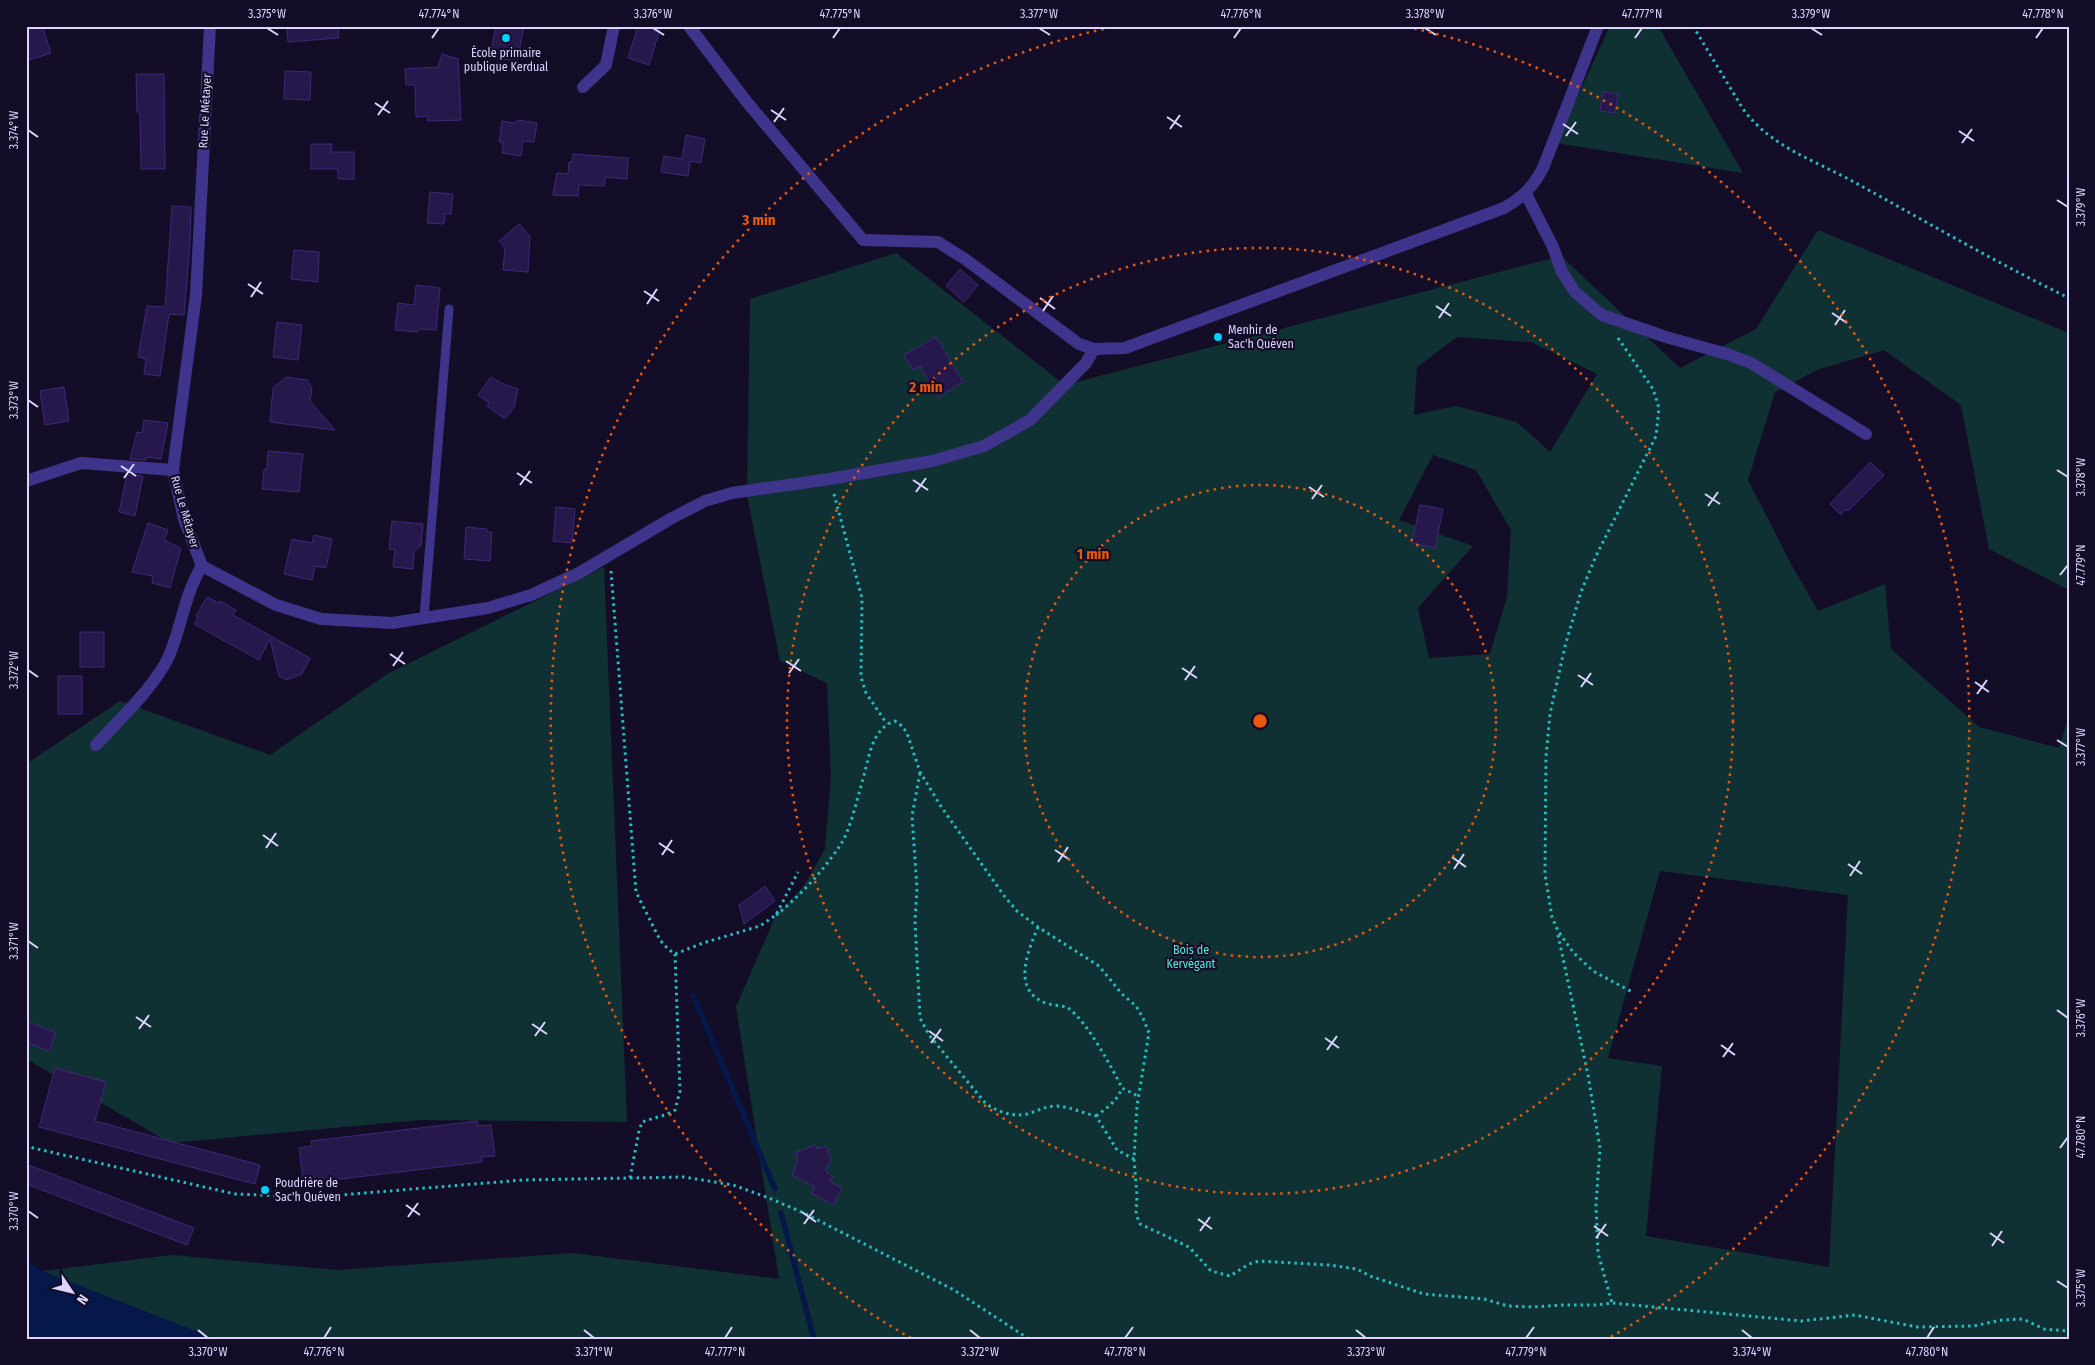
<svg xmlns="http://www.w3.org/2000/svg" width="2095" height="1365" font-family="'Fira Sans Condensed',sans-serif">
	<rect width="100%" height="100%" fill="#140d28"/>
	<g fill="#103133" fill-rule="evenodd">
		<polygon points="1610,26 1658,26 1743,173 1556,143"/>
		<path d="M1818,230L2069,333V590L1989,549L1961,405L1884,350L1817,370L1775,392L1748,480L1791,564L1818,611L1885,584L1891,649L1979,727L2059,748L2069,715V1339H215L42,1271L172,1255L337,1270L573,1253L779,1279L736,1007L776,915L803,887L825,849L831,776L827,683L780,661L747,496L750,299L896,253L1065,385L1561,256L1680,368L1756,329ZM1457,337L1531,342L1597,374L1550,452L1517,422L1456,406L1414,415L1417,367ZM1433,455L1476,470L1511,530L1507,597L1490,654L1429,658L1418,608L1473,546L1399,520ZM1660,871L1848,895L1829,1267L1646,1236L1662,1066L1608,1058Z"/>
		<polygon points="604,567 627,1122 420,1120 170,1143 26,1059 26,764 120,701 270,755 387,674"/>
	</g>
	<polygon fill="#051849" points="26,1260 42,1271 215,1339 26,1339"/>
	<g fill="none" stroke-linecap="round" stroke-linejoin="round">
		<g stroke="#051849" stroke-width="5.5">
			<polyline points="693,995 775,1189"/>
			<polyline points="781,1213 814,1339"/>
		</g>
	</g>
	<g fill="#27184b" stroke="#3f2779">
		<polygon points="26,26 42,26 51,53 26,61"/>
		<polygon points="287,26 338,26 339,38 288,42"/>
		<polygon points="496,26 524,26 517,62 490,56"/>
		<polygon points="638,26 661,26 649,65 628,58"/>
		<polygon points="442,54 458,59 461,120 428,121 427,116 416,117 415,85 406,85 405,69 438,67"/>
		<polygon points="285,71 311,72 310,100 284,99"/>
		<polygon points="136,74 164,74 165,169 141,169 140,112 137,112"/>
		<polygon points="1603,92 1618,94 1615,113 1600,111"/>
		<polygon points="518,120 537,123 534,142 523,141 521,156 502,153 503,143 499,142 502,121 515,123"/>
		<polygon points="686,135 705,139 701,163 690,161 688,176 661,172 664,156 682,159"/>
		<polygon points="311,144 332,144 331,152 354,152 354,179 338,179 338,169 311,169"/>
		<polygon points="573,154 628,158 627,179 605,177 605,186 579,185 578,196 553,195 557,173 568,174 569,162 572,162"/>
		<polygon points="430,192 453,194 451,214 445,214 444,224 427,223"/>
		<polygon points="172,206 191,207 190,242 184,315 169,314 160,376 144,374 146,359 138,357 147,306 165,307"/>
		<polygon points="519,224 530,236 528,272 503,270 505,248 499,241"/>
		<polygon points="294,250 319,252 318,282 291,279"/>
		<polygon points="960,269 978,285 964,302 946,286"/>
		<polygon points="416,285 440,288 436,330 419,329 418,332 395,330 398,303 414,305"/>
		<polygon points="277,322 302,325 298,360 273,357"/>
		<polygon points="936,337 963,382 938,397 920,366 913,370 904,355"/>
		<polygon points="286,377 307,380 312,388 310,401 335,430 270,422 273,388"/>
		<polygon points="491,377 499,382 518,389 514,407 505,419 487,406 489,403 478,395"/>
		<polygon points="64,387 69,421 45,425 40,391"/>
		<polygon points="144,420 168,423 161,459 147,457 146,460 130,459 137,432 142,433"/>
		<polygon points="268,451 303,454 299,492 262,489 264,469 267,469"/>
		<polygon points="1870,462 1884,475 1848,511 1846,509 1841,515 1830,504"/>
		<polygon points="127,475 143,476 135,516 119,512"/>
		<polygon points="1420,505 1443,509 1435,548 1412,543"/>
		<polygon points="556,507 575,509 572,543 553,541"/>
		<polygon points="392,521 423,524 421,546 414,552 413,569 393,567 395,550 389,549"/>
		<polygon points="148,523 168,530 164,540 181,548 170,588 152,583 153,576 132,572"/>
		<polygon points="466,527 487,529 487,532 492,532 490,561 464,559"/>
		<polygon points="314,535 332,539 326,568 315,566 312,580 284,574 292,539 312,543"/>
		<polygon points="207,597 219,603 220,601 236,610 233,615 310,658 302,674 286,680 279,676 270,639 259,660 194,624 198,617 196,616"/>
		<rect x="80" y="632" width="24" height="35"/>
		<rect x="58" y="676" width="24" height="38"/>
		<polygon points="765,886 775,901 744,924 739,905"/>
		<polygon points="26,1021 56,1033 49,1051 26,1042"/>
		<polygon points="55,1068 106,1082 95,1121 260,1165 255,1184 39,1127"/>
		<polygon points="477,1121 478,1126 491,1125 495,1156 482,1157 482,1162 316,1182 315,1177 303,1179 299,1148 312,1146 311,1141"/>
		<polygon points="816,1145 817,1149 826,1146 831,1160 825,1171 833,1176 829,1181 842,1188 833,1205 811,1193 815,1187 792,1175 798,1161 796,1152"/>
		<polygon points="26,1164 194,1228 187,1245 26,1184"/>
	</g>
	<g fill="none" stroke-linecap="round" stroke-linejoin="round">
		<g stroke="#24bec3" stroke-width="3" stroke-dasharray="2.5 4" stroke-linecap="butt">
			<path d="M1693,26L1743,109C1771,147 1814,160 1854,182C1925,221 1995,262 2069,298"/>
			<polyline points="1618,338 1653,389 1659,408 1656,436 1596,556 1581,592 1565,646 1550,714 1546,756 1545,874 1552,917 1558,931 1573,952 1593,971 1634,993"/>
			<polyline points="834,494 862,598 861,677 866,693 887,724"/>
			<polyline points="611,571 636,892 660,940 668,949 675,954 703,943 760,926 776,915 798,872"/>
			<path d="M920,773L912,816L917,888L915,921L920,1018L929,1035L986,1104C999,1112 1012,1117 1027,1114C1038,1111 1045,1106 1057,1106C1070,1107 1083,1113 1096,1116L1117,1150L1134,1159"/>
			<path d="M776,915C800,896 824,870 841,844C850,830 857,800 862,782C869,761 870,729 895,721L902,726L907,733L920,772L942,808L1005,897L1017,911L1038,927L1099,966L1122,994L1136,1006L1143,1018L1149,1033L1137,1106L1134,1159L1137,1196L1136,1214L1140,1224L1189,1247L1211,1271L1230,1276L1249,1264L1259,1261L1329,1265L1357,1269L1370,1276L1424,1294L1484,1299L1508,1306L1533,1307L1563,1305H1597L1612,1303L1801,1321L1855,1315L1917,1327L1973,1326L2002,1320L2023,1319L2044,1329L2069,1331"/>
			<path d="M1038,927C1028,951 1012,988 1043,1002C1051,1006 1063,1005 1068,1008C1087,1021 1112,1068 1122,1088L1138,1096"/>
			<polyline points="1558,935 1588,1075 1600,1148 1596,1204 1598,1253 1612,1303"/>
			<path d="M1096,1116C1107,1108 1117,1101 1122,1088"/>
			<polyline points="26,1144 33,1148 235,1194 316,1197 523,1180 684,1177 733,1185 769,1198 806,1214 954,1290 1029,1339"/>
			<path d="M630,1178L639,1131L642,1122C653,1118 665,1116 675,1110L680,1091L675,954"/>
		</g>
		<polyline stroke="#3f348b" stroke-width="9" points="424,617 449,309"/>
		<g stroke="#3f348b" stroke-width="12">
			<path d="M210,26L196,295L173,470L184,519L202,566L276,605L321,619L392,623L488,608L531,595L579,573L672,518L705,501L732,493L830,479L932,461L984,446L1030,420L1086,363L1094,349L1125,348L1504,208C1523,197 1533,187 1543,168L1598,26"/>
			<polyline points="689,26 746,101 863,240 938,242 965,259 1079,344 1094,349"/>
			<polyline points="583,87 606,65 614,26"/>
			<polyline points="1526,194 1553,247 1562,272 1575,292 1602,315 1666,337 1727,354 1751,363 1866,434"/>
			<polyline points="26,481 81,463 173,470"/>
			<path d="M96,745C118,721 157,684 169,656C182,626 184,595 202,566"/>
		</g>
	</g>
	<path fill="none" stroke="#ddd4ff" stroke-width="2" d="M267,28L278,35M653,28L664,35M1039,28L1050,35M1425,28L1436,35M1811,28L1822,35M432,38L439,28M833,38L840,28M1234,38L1241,28M1635,38L1642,28M2036,38L2043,28M375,103L390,113M771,110L786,120M378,115L388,101M1167,117L1182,127M774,122L784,108M1563,124L1578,134M1170,129L1180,115M28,130L38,137M1959,131L1974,141M1566,136L1576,122M1962,143L1972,129M2057,200L2068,207M248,284L263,294M644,291L659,301M251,297L261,282M1040,298L1055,309M647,304L657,289M1436,306L1451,316M1043,311L1053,296M1832,313L1847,323M1439,318L1449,303M1835,325L1845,310M28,400L38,407M121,466L136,476M2057,470L2068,477M517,473L532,483M124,478L134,464M913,480L928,490M520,485L530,471M1309,487L1324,497M916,492L926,478M1705,494L1720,504M1312,499L1322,485M1708,506L1718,492M2060,575L2068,565M390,654L405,664M786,661L801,671M393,666L403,652M1182,668L1197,678M28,670L38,677M789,673L799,659M1578,675L1593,685M1185,680L1195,666M1975,682L1989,692M1581,687L1591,673M1977,694L1987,680M2057,740L2068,747M263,835L278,846M659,843L674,853M266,848L276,833M1055,850L1070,860M662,855L672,840M1452,857L1466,867M1058,862L1068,847M1848,864L1862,874M1454,869L1464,854M1850,876L1860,861M28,941L38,948M2057,1010L2068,1018M136,1017L151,1027M532,1024L547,1034M139,1029L149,1015M929,1031L943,1041M535,1036L545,1022M1325,1038L1339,1048M931,1043L941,1029M1721,1045L1735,1055M1327,1050L1337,1036M1723,1057L1733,1043M2060,1148L2068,1137M406,1205L420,1215M28,1211L38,1218M802,1212L816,1222M408,1217L418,1203M1198,1219L1212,1229M804,1224L814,1210M1594,1226L1608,1236M1200,1231L1210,1217M1990,1233L2004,1243M1596,1238L1606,1224M1992,1246L2002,1231M2057,1281L2068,1288M198,1330L208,1338M584,1330L594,1338M970,1330L980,1338M1356,1330L1366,1338M1742,1330L1752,1338M324,1338L331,1327M725,1338L732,1327M1125,1338L1133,1327M1526,1338L1534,1327M1927,1338L1934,1327"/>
	<g fill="none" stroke="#e8590c" stroke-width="2.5" stroke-dasharray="2.5 5">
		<circle cx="1260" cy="721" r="236"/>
		<circle cx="1260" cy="721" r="473"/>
		<path d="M911 1338A709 709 0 0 1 1113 27M1407 27A709 709 0 0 1 1609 1338"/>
	</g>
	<g fill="#00ceff" stroke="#140d28" stroke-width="2">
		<circle cx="506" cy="38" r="5"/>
		<circle cx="1218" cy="337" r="5"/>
		<circle cx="265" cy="1190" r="5"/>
	</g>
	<g text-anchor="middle" stroke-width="4.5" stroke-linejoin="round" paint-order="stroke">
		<g font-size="12" fill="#ddd4ff" stroke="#140d28" text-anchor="start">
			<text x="506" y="57" text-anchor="middle">École primaire<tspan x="506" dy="14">publique Kerdual</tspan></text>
			<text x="1228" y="334">Menhir de<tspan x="1228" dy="14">Sac'h Quéven</tspan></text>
			<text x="275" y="1187">Poudrière de<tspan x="275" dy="14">Sac'h Quéven</tspan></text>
		</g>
		<g font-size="12" fill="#ddd4ff" stroke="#140d28">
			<text transform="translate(205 111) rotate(-87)" y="4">Rue Le Métayer</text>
			<text transform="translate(185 512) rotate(74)" y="4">Rue Le Métayer</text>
		</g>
		<g font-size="12" fill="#55ead3" stroke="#140d28">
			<text x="1191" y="954">Bois de<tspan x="1191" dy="14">Kervégant</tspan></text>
		</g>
	</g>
	<circle cx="1260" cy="721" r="8" fill="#e8590c" stroke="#140d28" stroke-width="2.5"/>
	<g font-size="15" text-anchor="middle" font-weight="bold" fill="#e8590c" stroke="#140d28" stroke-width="4.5" stroke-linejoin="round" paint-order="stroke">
		<text x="759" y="225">3 min</text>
		<text x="926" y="392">2 min</text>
		<text x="1093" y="559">1 min</text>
	</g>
	<rect width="2095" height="1365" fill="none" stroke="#140d28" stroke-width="55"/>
	<g transform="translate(72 1292) rotate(125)" stroke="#140d28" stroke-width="4" paint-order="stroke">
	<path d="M0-4L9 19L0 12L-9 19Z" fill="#ddd4ff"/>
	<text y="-8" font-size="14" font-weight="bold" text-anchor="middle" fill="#ddd4ff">N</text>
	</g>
	<rect x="28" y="28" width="2040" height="1310" fill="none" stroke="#ddd4ff" stroke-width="2"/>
	<g font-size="12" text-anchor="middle" fill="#ddd4ff">
		<text x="267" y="18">3.375°W</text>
		<text x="439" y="18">47.774°N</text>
		<text x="653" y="18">3.376°W</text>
		<text x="840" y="18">47.775°N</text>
		<text x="1039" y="18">3.377°W</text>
		<text x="1241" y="18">47.776°N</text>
		<text x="1425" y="18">3.378°W</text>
		<text x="1642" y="18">47.777°N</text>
		<text x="1811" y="18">3.379°W</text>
		<text x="2043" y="18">47.778°N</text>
		<text transform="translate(14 130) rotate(-90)" y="4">3.374°W</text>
		<text transform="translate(2081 207) rotate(-90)" y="4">3.379°W</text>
		<text transform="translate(14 400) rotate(-90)" y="4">3.373°W</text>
		<text transform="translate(2081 477) rotate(-90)" y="4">3.378°W</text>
		<text transform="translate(2081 565) rotate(-90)" y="4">47.779°N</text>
		<text transform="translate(14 670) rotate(-90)" y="4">3.372°W</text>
		<text transform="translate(2081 747) rotate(-90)" y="4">3.377°W</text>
		<text transform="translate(14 941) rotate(-90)" y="4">3.371°W</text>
		<text transform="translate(2081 1018) rotate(-90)" y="4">3.376°W</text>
		<text transform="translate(2081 1137) rotate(-90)" y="4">47.780°N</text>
		<text transform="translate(14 1211) rotate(-90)" y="4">3.370°W</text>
		<text transform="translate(2081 1288) rotate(-90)" y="4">3.375°W</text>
		<text x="208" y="1356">3.370°W</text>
		<text x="324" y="1356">47.776°N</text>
		<text x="594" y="1356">3.371°W</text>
		<text x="725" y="1356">47.777°N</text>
		<text x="980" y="1356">3.372°W</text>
		<text x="1125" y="1356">47.778°N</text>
		<text x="1366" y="1356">3.373°W</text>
		<text x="1526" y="1356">47.779°N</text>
		<text x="1752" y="1356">3.374°W</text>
		<text x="1927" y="1356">47.780°N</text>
	</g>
</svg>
